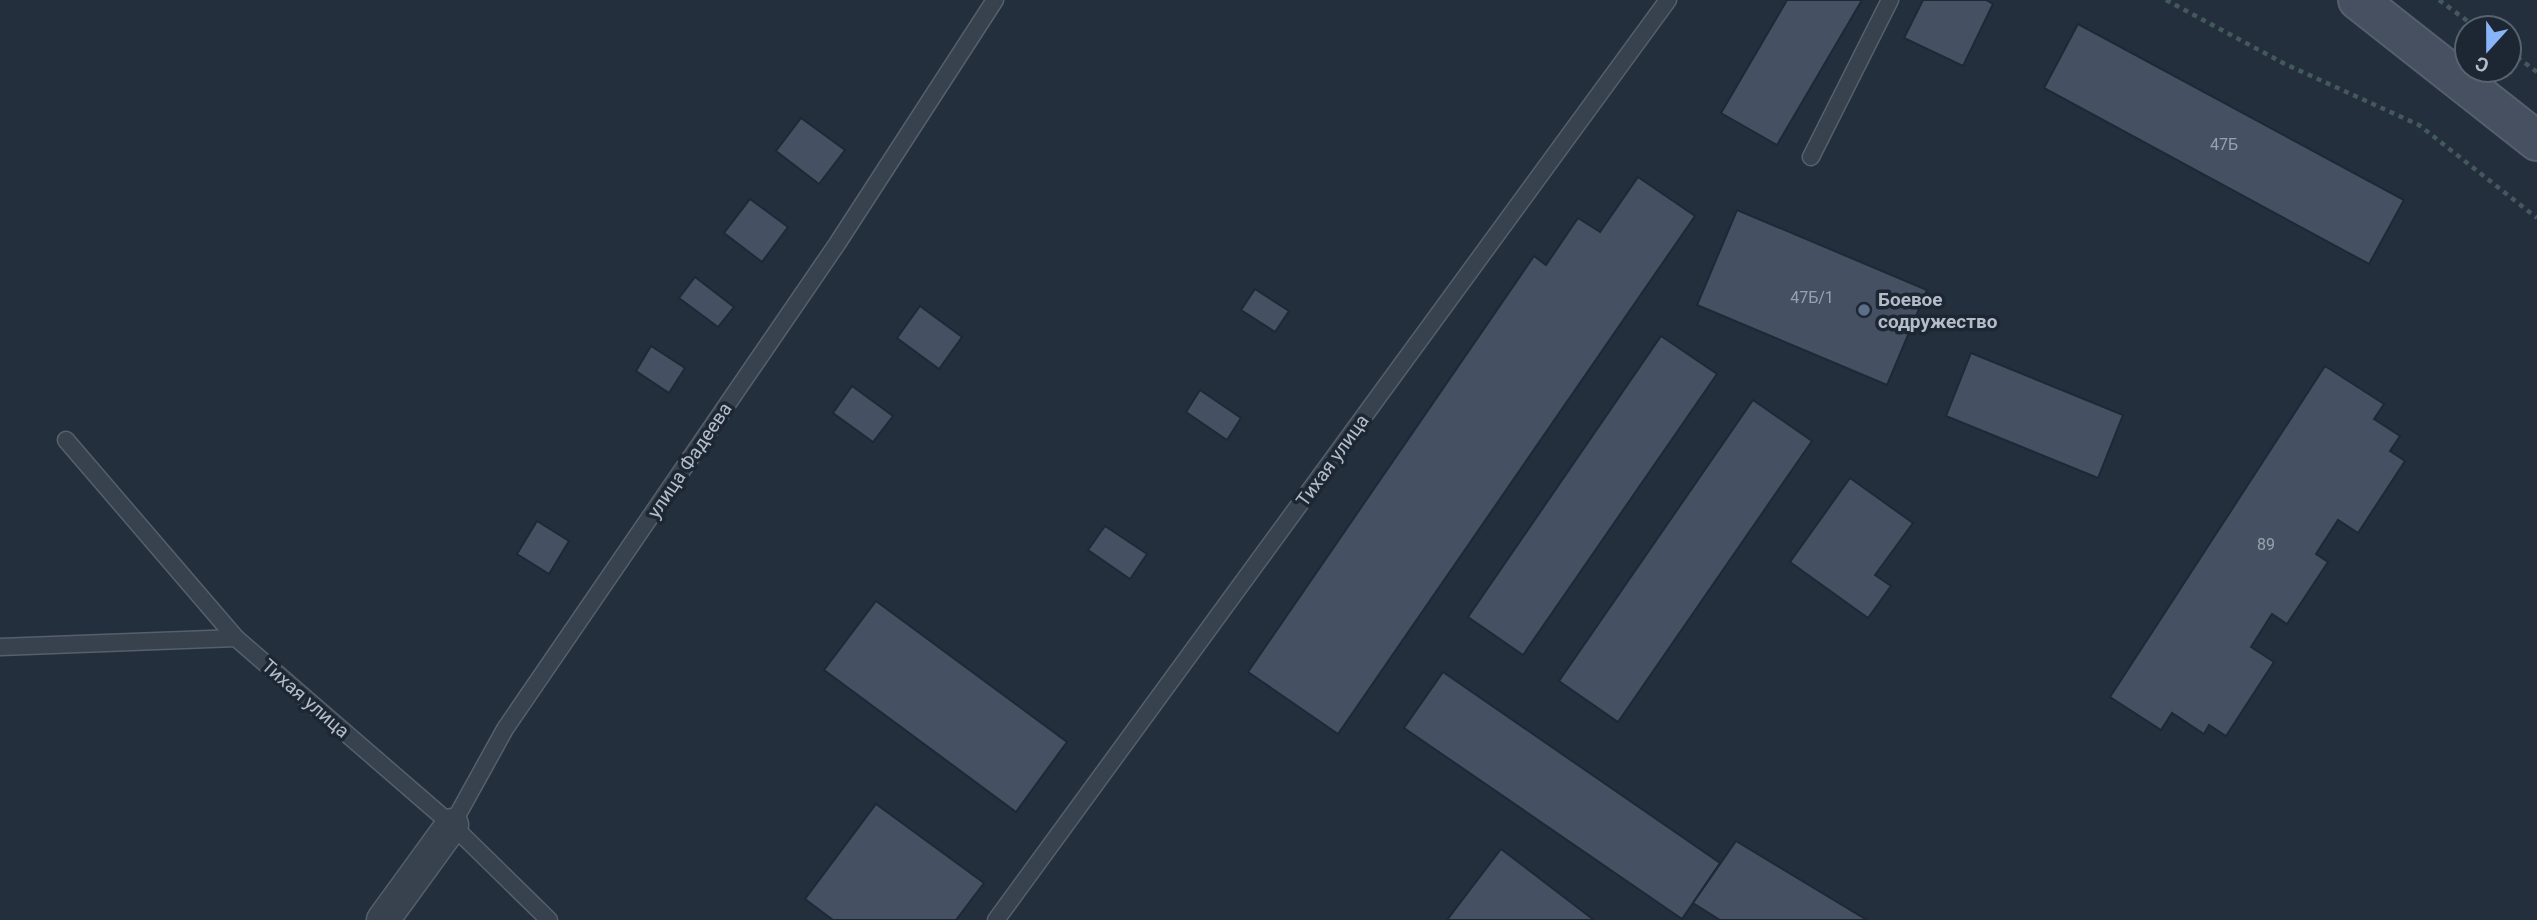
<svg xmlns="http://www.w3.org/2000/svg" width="2537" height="920" font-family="Roboto,sans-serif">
	<rect width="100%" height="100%" fill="#242f3e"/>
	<g fill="#455162" stroke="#1f2835" stroke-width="2">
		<polygon points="1787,0 1862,0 1777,145 1721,113"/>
		<polygon points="1923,0 1986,0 1993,4 1963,66 1904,38"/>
		<polygon points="2078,24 2404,200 2369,264 2044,88"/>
		<polygon points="801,118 845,150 819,184 776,151"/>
		<polygon points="1638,177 1695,216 1338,734 1248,672 1534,256 1546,265 1578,218 1600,232"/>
		<polygon points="750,199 788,227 762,262 724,233"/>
		<polygon points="1737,210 1927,290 1887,385 1697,305"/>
		<polygon points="695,277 734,307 718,327 679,298"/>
		<polygon points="1255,289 1289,311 1275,332 1241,310"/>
		<polygon points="920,306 962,337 939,369 897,338"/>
		<polygon points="1661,336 1717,374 1523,655 1468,617"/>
		<polygon points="651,346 685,368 669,393 636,371"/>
		<polygon points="1971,353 2123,415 2098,478 1946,416"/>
		<polygon points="2325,366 2384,404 2374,419 2400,436 2390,451 2405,461 2358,533 2338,520 2316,554 2328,562 2287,624 2272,614 2251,647 2274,662 2226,736 2209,725 2204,734 2172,713 2161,730 2110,697"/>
		<polygon points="852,386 893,416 873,442 833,413"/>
		<polygon points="1200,390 1241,418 1227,440 1186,412"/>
		<polygon points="1753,400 1812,441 1618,722 1559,681"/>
		<polygon points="1850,478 1913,523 1875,575 1891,586 1868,618 1790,562"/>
		<polygon points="537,521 569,541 549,574 517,554"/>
		<polygon points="1105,526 1147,554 1130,579 1088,550"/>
		<polygon points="876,601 1067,742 1016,812 824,670"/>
		<polygon points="1443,672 1720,863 1682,919 1404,728"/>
		<polygon points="876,804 984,883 956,920 833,920 805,899"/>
		<polygon points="1736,841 1867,920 1720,920 1693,903"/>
		<polygon points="1501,849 1594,920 1447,920"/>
	</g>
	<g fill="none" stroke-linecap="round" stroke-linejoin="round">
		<defs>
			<g id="lane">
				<polyline points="1811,157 1890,0"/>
				<polyline points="66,440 236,638"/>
				<polyline points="0,647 236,638 452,825 549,920"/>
				<polyline points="452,825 505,729 837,244 995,0"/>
				<polyline points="996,920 1668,0"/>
			</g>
			<polyline id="street" points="383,920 452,825"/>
			<polyline id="secondary" points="2358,0 2537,141"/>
		</defs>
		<use href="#lane" stroke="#565f6c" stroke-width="19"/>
		<use href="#street" stroke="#565f6c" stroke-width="35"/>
		<use href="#secondary" stroke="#565f6c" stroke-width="42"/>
		<g stroke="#44595c" stroke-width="4.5" stroke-dasharray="5 5" stroke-linecap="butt">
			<polyline points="2166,0 2285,64 2419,125 2537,218"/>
			<polyline points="2439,0 2477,28"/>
			<polyline points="2509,51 2537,72"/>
		</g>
		<use href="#lane" stroke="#38414e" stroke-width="16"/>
		<use href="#street" stroke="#38414e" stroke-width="32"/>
		<use href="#secondary" stroke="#465061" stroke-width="38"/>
	</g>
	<circle fill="#5c6f8a" stroke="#1d2633" stroke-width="2.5" cx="1864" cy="310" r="7"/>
	<g text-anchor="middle" stroke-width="7" stroke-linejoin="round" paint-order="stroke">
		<g font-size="16" fill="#98a1af">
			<text x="2224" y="150">47Б</text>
			<text x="1812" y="303">47Б/1</text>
			<text x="2266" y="550">89</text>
		</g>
		<g font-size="19" font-weight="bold" fill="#b4bcc9" stroke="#1d2633" text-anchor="start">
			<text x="1878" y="306">Боевое<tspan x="1878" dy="22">содружество</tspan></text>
		</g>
		<g font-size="19" fill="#b4bcc9" stroke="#1d2633">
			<text transform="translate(689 460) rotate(-56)" y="7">улица Фадеева</text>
			<text transform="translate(1332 460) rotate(-54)" y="7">Тихая улица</text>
			<text transform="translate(306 698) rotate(41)" y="7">Тихая улица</text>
		</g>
	</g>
	<g transform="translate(2488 49) rotate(201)"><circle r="33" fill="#1d2633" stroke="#59626f" stroke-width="2"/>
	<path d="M0-5L12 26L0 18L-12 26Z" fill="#8ab4f8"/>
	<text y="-10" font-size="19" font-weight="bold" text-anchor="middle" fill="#b4bcc9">С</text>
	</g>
</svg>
